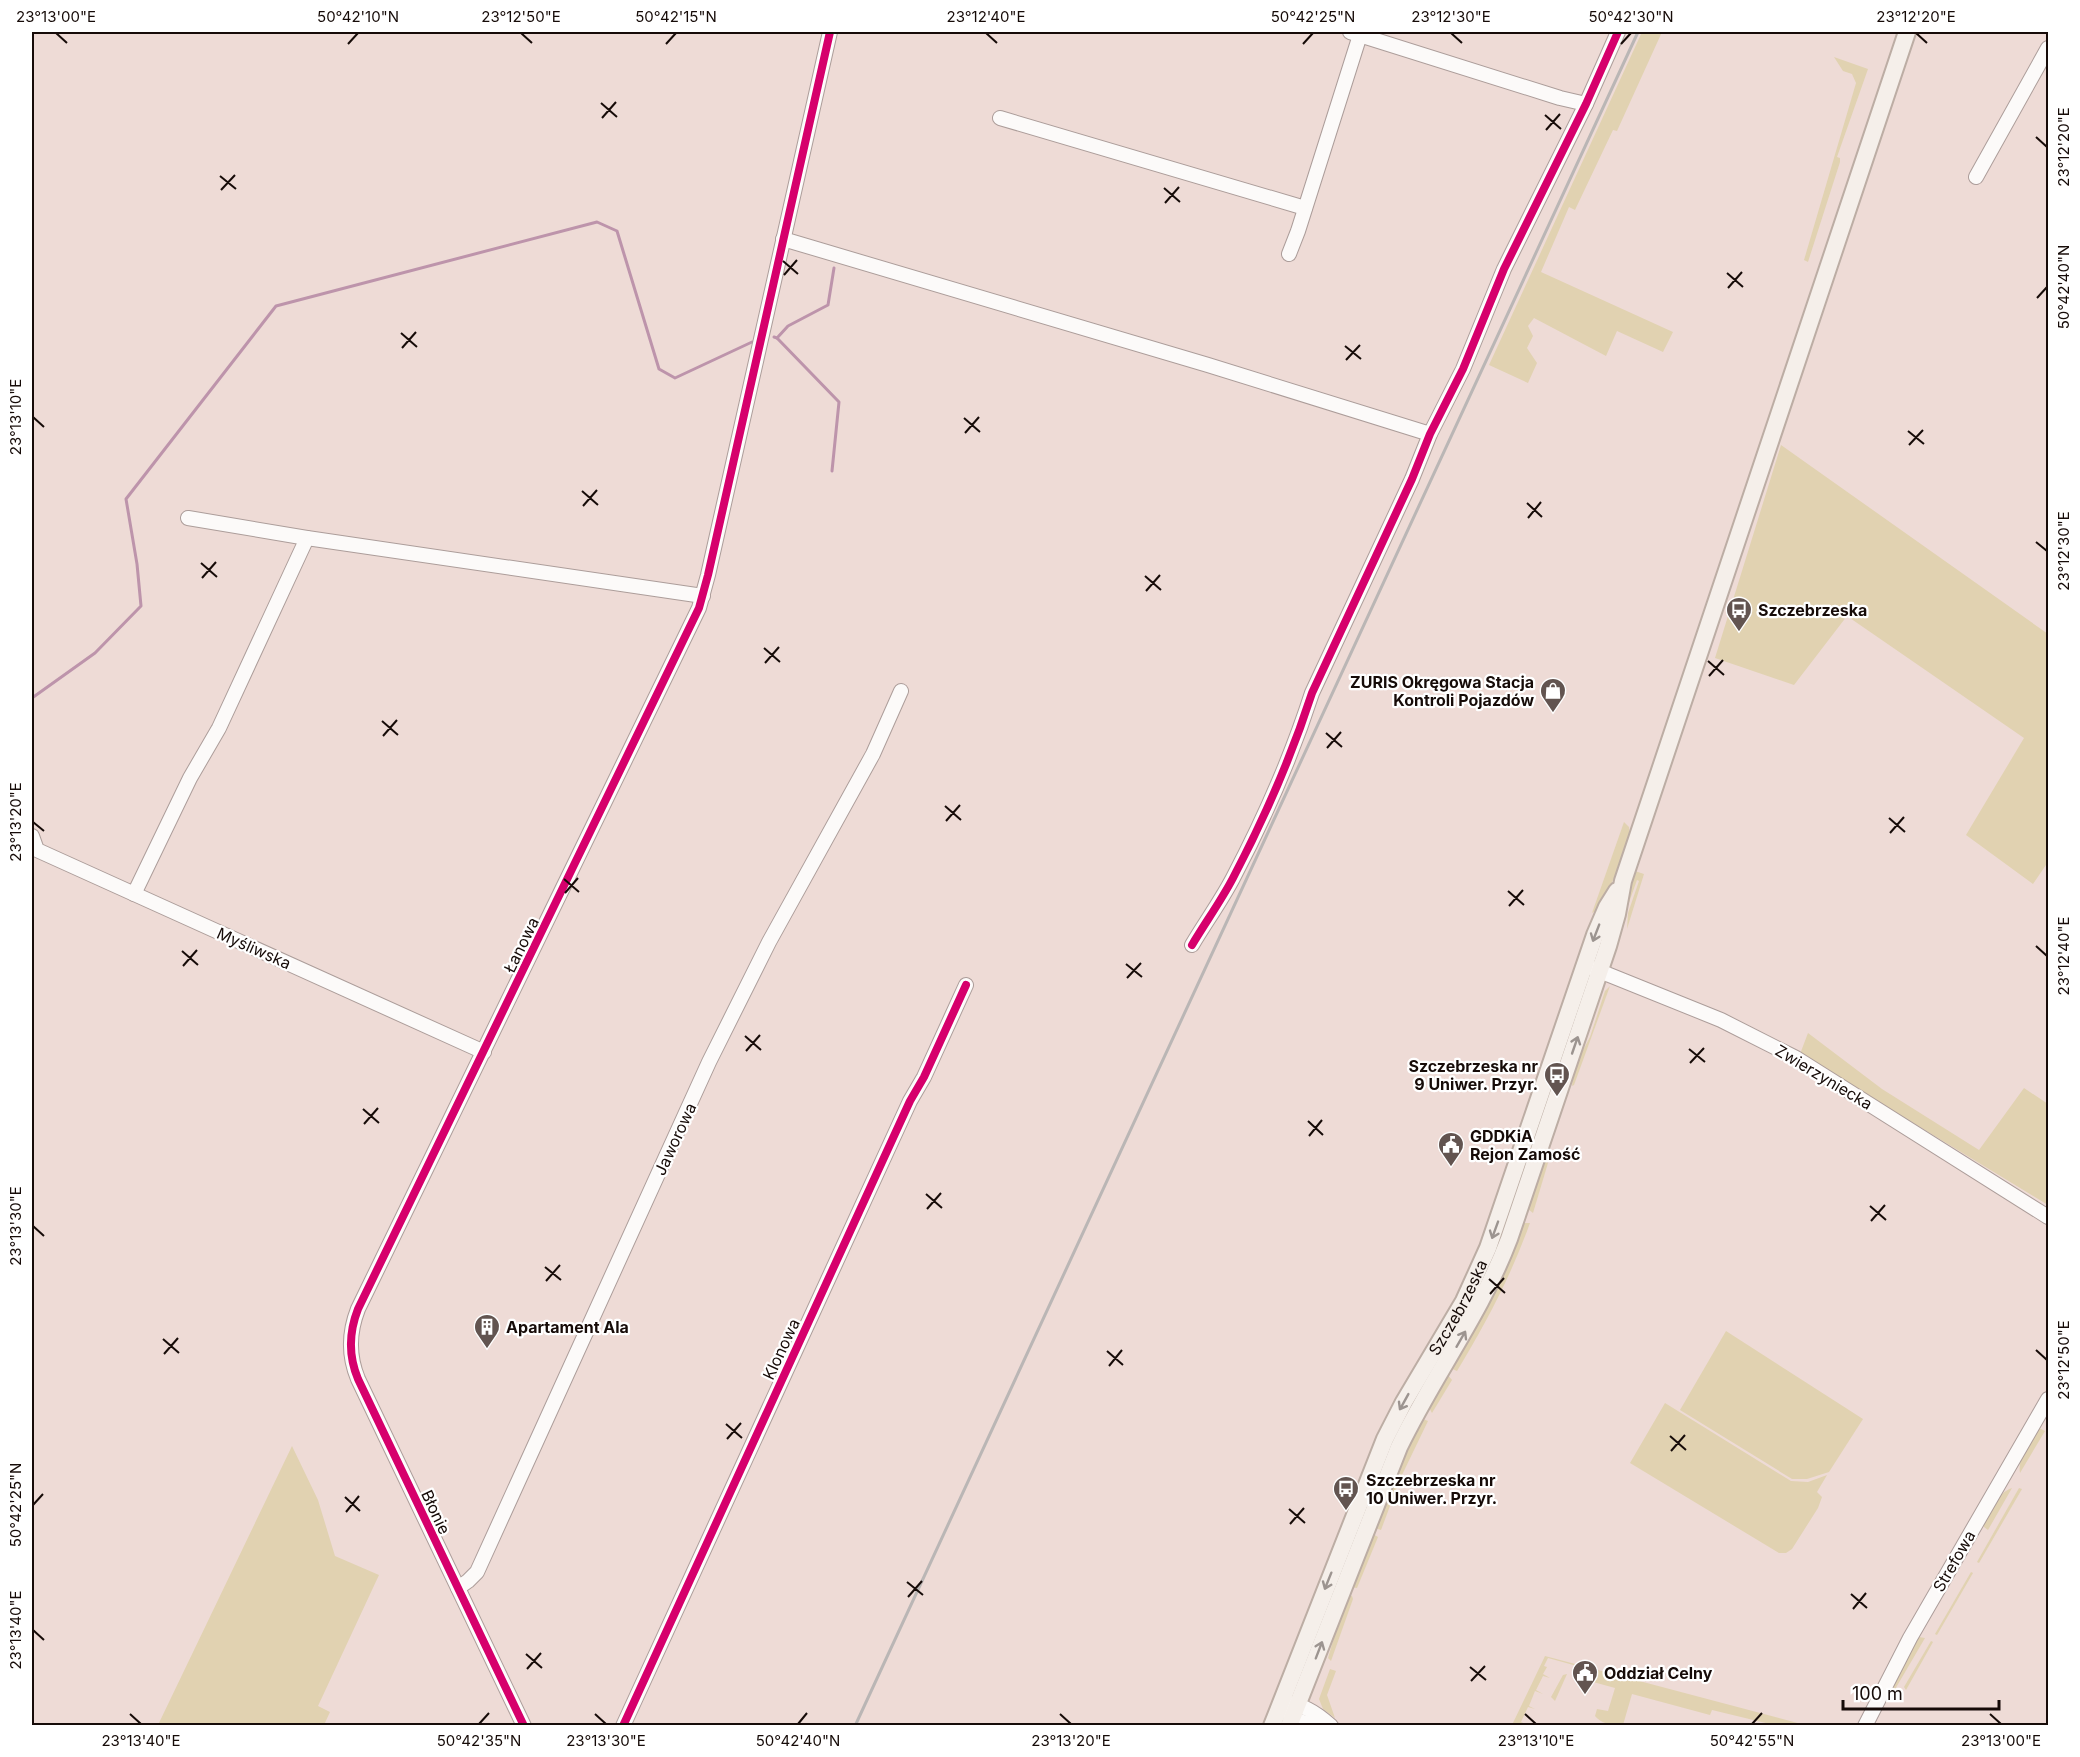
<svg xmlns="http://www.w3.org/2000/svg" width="2080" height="1757" font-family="Inter,sans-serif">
	<rect width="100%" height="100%" fill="#eedbd6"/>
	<g fill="#e1d2b1">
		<polygon points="1642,32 1662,32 1617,131 1613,130 1575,210 1569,207 1541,272 1673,332 1663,352 1617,331 1606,356 1534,318 1528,326 1533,336 1527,348 1537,363 1528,383 1489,365"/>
		<polygon points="1834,57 1868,69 1837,157 1840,158 1840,162 1808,262 1804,260 1856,83 1852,74 1843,71"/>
		<polygon points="1781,445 2048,634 2048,862 2033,884 1966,835 2024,738 1847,616 1794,685 1715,658"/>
		<polygon points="1624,822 1629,827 1630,834 1618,870 1599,909 1592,913"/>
		<polygon points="1635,871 1644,874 1627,929 1628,913 1639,881 1637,880 1626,911 1624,923 1623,921"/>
		<polygon points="1610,986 1574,1085 1572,1086 1574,1067 1590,1037 1605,991"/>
		<polygon points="1808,1033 1882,1089 1979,1150 2024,1088 2048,1104 2048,1205 1800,1054"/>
		<polygon points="1542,1161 1548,1163 1533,1213 1528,1209"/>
		<path d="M1524,1223H1530C1511,1276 1486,1323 1457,1371L1450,1368Z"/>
		<polygon points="1726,1331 1863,1419 1829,1472 1807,1479 1792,1479 1680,1410"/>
		<polygon points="1447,1374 1452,1380 1432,1413 1428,1406"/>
		<polygon points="1665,1403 1791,1481 1808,1482 1827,1475 1817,1492 1822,1497 1818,1508 1792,1549 1786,1553 1779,1553 1630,1463"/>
		<polygon points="1423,1419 1428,1421 1402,1475 1396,1473 1420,1420"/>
		<path d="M2039,1428L2045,1431L2020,1473C2017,1457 2031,1442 2039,1428Z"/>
		<polygon points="292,1446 318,1500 335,1556 379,1575 318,1706 330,1712 324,1725 158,1725"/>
		<polygon points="1394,1480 1399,1482 1381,1530 1375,1528"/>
		<path d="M2012,1488L1988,1530L1984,1527L1983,1523C1991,1510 1997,1493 2012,1488Z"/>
		<polygon points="2019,1488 2022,1489 1979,1563 1977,1562"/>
		<polygon points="1373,1534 1378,1537 1357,1588 1350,1587"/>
		<polygon points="1971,1572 1973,1573 1937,1635 1935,1634"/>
		<polygon points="1347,1594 1352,1596 1353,1599 1331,1661 1328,1658"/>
		<polygon points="1919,1637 1925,1638 1887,1703 1891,1688 1917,1638"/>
		<polygon points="1931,1641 1933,1642 1906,1690 1904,1687"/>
		<path d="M1545,1656L1805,1725H1774L1712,1710L1710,1715L1632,1694L1623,1725C1615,1726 1601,1724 1595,1716L1597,1709L1608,1711L1615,1688L1575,1677L1577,1666L1548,1658L1544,1666L1547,1667L1543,1674L1550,1678L1543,1676L1536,1690L1543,1694L1535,1691L1529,1706L1535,1709L1528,1707L1521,1722L1528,1725L1521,1723L1520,1725H1512Z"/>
		<polygon points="1330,1669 1336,1671 1327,1695 1335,1718 1323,1709 1319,1699"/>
		<polygon points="1563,1675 1567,1674 1555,1701 1551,1697"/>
	</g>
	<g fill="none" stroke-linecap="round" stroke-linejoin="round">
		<g stroke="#bd94ab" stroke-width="3">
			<polyline points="774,337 777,338 788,326 828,305 834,268"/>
			<polyline points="777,338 839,402 832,471"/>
			<polyline points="32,698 95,653 141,606 137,564 126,499 276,306 597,222 617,231 659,369 675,378 752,342"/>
		</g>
		<defs>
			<g id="minor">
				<polyline points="1350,32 1560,98 1586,104"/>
				<polyline points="1000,118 1305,208"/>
				<polyline points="1976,177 2048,48"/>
				<polyline points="783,239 1208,365 1430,434"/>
				<polyline points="1289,254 1298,231 1360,35"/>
				<polyline points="188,518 307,538 703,596"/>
				<polyline points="32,836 37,850 484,1052"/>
				<polyline points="134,894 190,778 219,728 307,538"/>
				<path d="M1192,945C1205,923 1221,901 1233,878C1263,821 1292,755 1312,693L1412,479L1430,434L1463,369L1504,269L1586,104L1618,32"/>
				<polyline points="1592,968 1721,1020 1796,1058 2048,1217"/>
				<polyline points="458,1588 468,1581 477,1572 709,1062 769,942 873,754 901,691"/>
				<path d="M1288,1704C1304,1704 1319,1715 1331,1726"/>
				<polyline points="1285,1710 1292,1718 1314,1726"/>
				<path d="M524,1726L358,1379C348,1355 349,1332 358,1309L699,608L708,575L830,32"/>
				<polyline points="623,1726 910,1101 924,1077 966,985"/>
				<polyline points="1865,1726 1910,1638 2048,1399"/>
			</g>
			<g id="major">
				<path id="s1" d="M1272,1726L1385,1439L1404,1402L1464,1301L1488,1248L1595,935L1607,907L1617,891"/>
				<path d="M1289,1726L1399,1447C1433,1376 1481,1313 1509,1239L1608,946L1617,914L1623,881L1907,32"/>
			</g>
		</defs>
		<use href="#minor" stroke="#ac9d9a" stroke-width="16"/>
		<use href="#major" stroke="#bcada4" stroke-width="20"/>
		<use href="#minor" stroke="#fcfaf9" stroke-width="14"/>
		<use href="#major" stroke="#f5efea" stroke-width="16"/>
		<polyline stroke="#bab6b5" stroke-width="3" points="855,1726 1638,32"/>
		<defs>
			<g id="cycleway">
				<path d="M1192,945C1205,923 1221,901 1233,878C1263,821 1292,755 1312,693L1412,479L1430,434L1463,369L1504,269L1586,104L1618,32"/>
				<path d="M524,1726L358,1379C348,1355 349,1332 358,1309L699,608L708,575L830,32"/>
				<polyline points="623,1726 910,1101 924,1077 966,985"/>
			</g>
		</defs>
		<use href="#cycleway" stroke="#fff" stroke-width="11"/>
		<use href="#cycleway" stroke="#d6006c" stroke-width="8"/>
	</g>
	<defs><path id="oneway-shaft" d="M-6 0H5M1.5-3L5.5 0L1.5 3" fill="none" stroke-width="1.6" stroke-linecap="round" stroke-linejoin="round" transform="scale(1.5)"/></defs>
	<g stroke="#9c9490">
		<use href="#oneway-shaft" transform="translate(1596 933) rotate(111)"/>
		<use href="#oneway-shaft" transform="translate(1575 1045) rotate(-71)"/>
		<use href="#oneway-shaft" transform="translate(1495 1230) rotate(110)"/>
		<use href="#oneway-shaft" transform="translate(1461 1339) rotate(-60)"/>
		<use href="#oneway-shaft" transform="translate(1404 1402) rotate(119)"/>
		<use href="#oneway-shaft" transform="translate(1328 1581) rotate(112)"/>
		<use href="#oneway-shaft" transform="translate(1319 1650) rotate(-69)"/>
	</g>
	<path fill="none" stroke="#160b08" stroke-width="2" d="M56,33L67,43M521,33L532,43M986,33L997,43M1451,33L1462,43M1916,33L1927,43M348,44L358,33M666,44L676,33M1303,44L1313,33M1621,44L1631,33M601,103L617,117M1545,115L1561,129M602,118L616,102M1546,130L1560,114M2036,137L2047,147M220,176L236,189M1164,188L1180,202M221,190L235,175M1165,203L1179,187M783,261L798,274M1727,273L1743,287M784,275L797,260M1728,288L1742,272M2037,298L2047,287M401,333L417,347M1345,346L1361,359M402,348L416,332M1346,360L1360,345M33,417L44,427M964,418L980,432M1908,431L1924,444M965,433L979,417M1909,445L1923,430M582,491L598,505M1527,503L1542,517M583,506L597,490M1528,518L1541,502M2036,542L2047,551M201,563L217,577M1145,576L1161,590M202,578L216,562M1146,591L1160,575M764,648L780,662M1708,661L1724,675M765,663L779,647M1709,676L1723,660M382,721L398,735M1326,733L1342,747M383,736L397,720M1327,748L1341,732M945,806L961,820M1889,818L1905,832M946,821L960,805M33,822L44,831M1890,833L1904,817M564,879L579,892M1508,891L1524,905M565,893L578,878M1509,906L1523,890M2036,946L2047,956M182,951L198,965M1126,964L1142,977M183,966L197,950M1127,978L1141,963M745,1036L761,1050M1689,1049L1705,1062M746,1051L760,1035M1690,1063L1704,1048M363,1109L379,1123M1308,1121L1323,1135M364,1124L378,1108M1309,1136L1322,1120M926,1194L942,1208M1870,1206L1886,1220M927,1209L941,1193M1871,1221L1885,1205M33,1226L44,1236M545,1267L561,1280M1489,1279L1505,1293M546,1281L560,1265M1490,1294L1504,1278M163,1339L179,1353M2036,1350L2047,1360M1107,1351L1123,1365M164,1354L178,1338M1109,1366L1122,1350M726,1424L742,1438M1670,1436L1686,1450M727,1439L741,1423M1671,1451L1685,1435M345,1497L360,1511M33,1505L43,1494M1289,1509L1305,1523M346,1512L359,1496M1290,1524L1304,1508M907,1582L923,1595M1851,1594L1867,1608M908,1597L922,1581M1853,1609L1866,1593M33,1630L44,1640M526,1654L542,1668M1470,1667L1486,1680M527,1669L541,1653M1471,1681L1485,1666M130,1714L141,1724M595,1714L606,1724M1060,1714L1071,1724M1525,1714L1536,1724M1990,1714L2001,1724M479,1724L489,1713M798,1724L807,1713M1752,1724L1762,1713"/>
	<defs>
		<symbol id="bus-pin" viewBox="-11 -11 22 30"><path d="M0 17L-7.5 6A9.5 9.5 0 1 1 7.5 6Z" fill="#625450" stroke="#fff"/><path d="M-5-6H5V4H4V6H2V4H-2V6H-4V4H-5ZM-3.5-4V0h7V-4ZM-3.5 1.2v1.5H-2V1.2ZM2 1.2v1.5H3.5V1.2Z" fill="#fff"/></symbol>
		<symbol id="shop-pin" viewBox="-11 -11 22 30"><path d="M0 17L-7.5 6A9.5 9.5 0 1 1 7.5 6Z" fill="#625450" stroke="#fff"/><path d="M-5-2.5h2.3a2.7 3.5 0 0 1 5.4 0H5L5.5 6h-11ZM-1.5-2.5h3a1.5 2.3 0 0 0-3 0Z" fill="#fff"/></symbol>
		<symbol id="civic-pin" viewBox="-11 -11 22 30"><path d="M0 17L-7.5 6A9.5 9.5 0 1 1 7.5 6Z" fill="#625450" stroke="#fff"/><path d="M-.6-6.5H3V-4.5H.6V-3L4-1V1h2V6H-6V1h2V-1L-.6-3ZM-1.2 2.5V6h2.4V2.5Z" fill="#fff"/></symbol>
		<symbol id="building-pin" viewBox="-11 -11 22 30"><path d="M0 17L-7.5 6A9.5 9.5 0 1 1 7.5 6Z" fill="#625450" stroke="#fff"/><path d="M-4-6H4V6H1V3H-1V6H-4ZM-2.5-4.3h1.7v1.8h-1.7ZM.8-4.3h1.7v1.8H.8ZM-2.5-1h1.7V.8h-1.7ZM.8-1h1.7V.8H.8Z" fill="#fff"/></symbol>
	</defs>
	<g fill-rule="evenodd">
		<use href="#bus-pin" x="1724" y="595" width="30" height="40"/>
		<use href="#shop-pin" x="1538" y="676" width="30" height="40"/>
		<use href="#bus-pin" x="1542" y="1060" width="30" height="40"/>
		<use href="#civic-pin" x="1436" y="1130" width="30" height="40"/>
		<use href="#building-pin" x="472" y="1312" width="30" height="40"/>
		<use href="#bus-pin" x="1331" y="1474" width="30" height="40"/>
		<use href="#civic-pin" x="1570" y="1658" width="30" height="40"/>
	</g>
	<g text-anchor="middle" stroke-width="4.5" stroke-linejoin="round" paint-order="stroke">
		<g font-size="16" font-weight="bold" fill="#160b08" stroke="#fff" text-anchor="start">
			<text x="1758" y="616">Szczebrzeska</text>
			<text x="1534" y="688" text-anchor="end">ZURIS Okręgowa Stacja<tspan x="1534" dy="18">Kontroli Pojazdów</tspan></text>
			<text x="1538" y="1072" text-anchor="end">Szczebrzeska nr<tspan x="1538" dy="18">9 Uniwer. Przyr.</tspan></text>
			<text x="1470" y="1142">GDDKiA<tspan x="1470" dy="18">Rejon Zamość</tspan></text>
			<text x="506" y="1333">Apartament Ala</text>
			<text x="1366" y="1486">Szczebrzeska nr<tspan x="1366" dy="18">10 Uniwer. Przyr.</tspan></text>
			<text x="1604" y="1679">Oddział Celny</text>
		</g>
		<g font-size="16" fill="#160b08" stroke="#fff">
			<text transform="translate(521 945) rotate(-64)" y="6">Łanowa</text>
			<text transform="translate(254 948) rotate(24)" y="6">Myśliwska</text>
			<text transform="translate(1824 1077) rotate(31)" y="6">Zwierzyniecka</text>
			<text transform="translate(675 1139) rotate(-65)" y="6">Jaworowa</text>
			<text dy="6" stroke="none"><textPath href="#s1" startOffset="459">Szczebrzeska</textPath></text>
			<text transform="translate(781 1349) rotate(-65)" y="6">Klonowa</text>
			<text transform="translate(436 1512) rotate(65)" y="6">Błonie</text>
			<text transform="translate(1954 1561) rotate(-60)" y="6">Strefowa</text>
		</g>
	</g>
	<rect width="2080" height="1757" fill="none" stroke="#ffffff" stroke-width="66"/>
	<path d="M1843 1700v9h156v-9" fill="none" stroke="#160b08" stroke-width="3"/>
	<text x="1852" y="1700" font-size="18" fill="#160b08" stroke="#ffffff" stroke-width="4.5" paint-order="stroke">100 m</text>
	<rect x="33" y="33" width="2014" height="1691" fill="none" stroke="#160b08" stroke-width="2"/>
	<g font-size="15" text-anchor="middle" fill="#160b08">
		<text x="56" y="22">23°13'00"E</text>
		<text x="358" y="22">50°42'10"N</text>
		<text x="521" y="22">23°12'50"E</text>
		<text x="676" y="22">50°42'15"N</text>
		<text x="986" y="22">23°12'40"E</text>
		<text x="1313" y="22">50°42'25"N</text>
		<text x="1451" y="22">23°12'30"E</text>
		<text x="1631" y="22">50°42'30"N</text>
		<text x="1916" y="22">23°12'20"E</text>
		<text transform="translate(2064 147) rotate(-90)" y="5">23°12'20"E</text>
		<text transform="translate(2064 287) rotate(-90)" y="5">50°42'40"N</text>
		<text transform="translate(16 417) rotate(-90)" y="5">23°13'10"E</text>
		<text transform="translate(2064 551) rotate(-90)" y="5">23°12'30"E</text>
		<text transform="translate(16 822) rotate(-90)" y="5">23°13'20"E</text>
		<text transform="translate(2064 956) rotate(-90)" y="5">23°12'40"E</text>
		<text transform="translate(16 1226) rotate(-90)" y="5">23°13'30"E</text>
		<text transform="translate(2064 1360) rotate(-90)" y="5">23°12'50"E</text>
		<text transform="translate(16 1505) rotate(-90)" y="5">50°42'25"N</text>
		<text transform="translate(16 1630) rotate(-90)" y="5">23°13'40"E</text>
		<text x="141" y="1746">23°13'40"E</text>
		<text x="479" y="1746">50°42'35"N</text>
		<text x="606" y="1746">23°13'30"E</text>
		<text x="798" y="1746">50°42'40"N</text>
		<text x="1071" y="1746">23°13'20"E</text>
		<text x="1536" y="1746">23°13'10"E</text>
		<text x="1752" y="1746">50°42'55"N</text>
		<text x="2001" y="1746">23°13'00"E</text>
	</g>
</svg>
